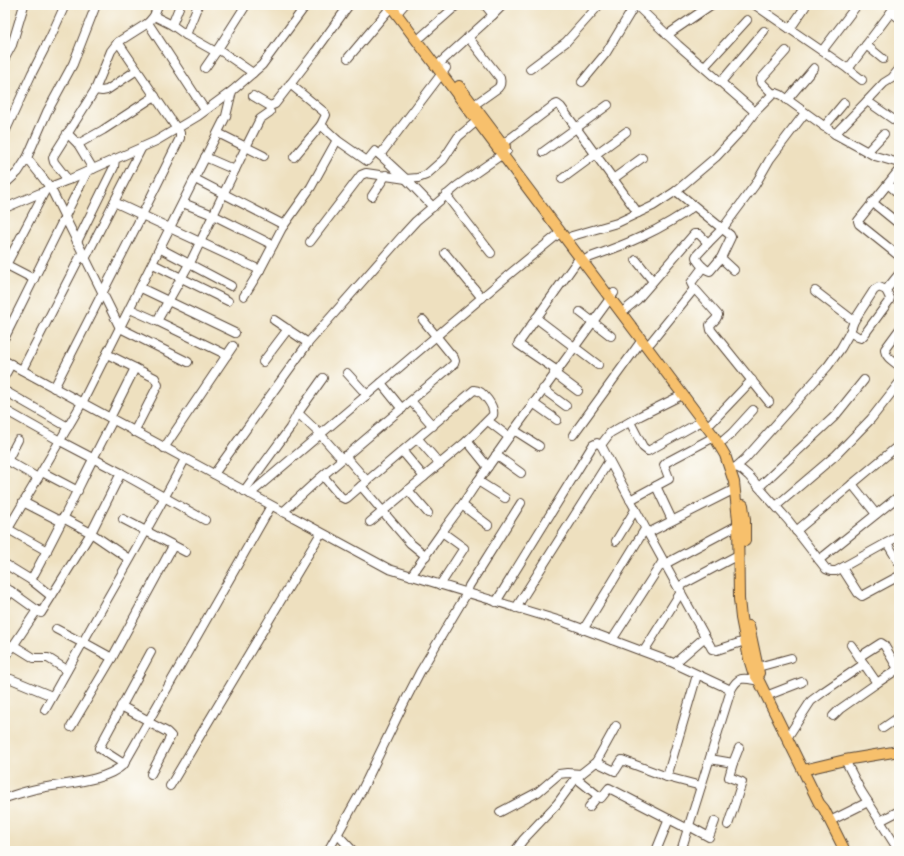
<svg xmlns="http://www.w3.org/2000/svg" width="904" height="856" font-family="Mynerve,sans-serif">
	<rect width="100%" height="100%" fill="#fdfcf7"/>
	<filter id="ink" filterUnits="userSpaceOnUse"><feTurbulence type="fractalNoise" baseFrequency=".025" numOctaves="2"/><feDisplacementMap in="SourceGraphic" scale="8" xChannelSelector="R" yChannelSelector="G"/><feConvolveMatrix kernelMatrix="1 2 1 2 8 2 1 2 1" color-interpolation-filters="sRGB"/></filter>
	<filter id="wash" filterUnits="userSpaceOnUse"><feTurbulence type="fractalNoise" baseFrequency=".012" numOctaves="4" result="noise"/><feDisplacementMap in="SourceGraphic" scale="16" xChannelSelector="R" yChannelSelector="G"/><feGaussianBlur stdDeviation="0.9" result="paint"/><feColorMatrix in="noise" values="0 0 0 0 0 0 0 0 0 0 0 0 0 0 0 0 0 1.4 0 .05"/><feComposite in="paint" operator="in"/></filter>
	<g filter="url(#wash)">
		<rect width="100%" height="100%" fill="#eee0bf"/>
	</g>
	<g filter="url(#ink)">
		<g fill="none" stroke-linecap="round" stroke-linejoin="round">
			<defs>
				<g id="minor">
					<polyline points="158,5 154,16 148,23 205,110"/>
					<polyline points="485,5 493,15 503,5"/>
					<polyline points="636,5 678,45 755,112"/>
					<polyline points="755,5 822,51 857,5"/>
					<polyline points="891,12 895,5"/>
					<polyline points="397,13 404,5"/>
					<polyline points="154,16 172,25 180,5"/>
					<polyline points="172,25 186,35 216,52 246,5"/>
					<polyline points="790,29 805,7"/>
					<polyline points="186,35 198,5"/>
					<polyline points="667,35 711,5"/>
					<polyline points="422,36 457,5"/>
					<path d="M468,37L500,78C501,82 501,85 498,88L474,105"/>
					<polyline points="866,45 883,59"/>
					<polyline points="218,49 253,73"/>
					<polyline points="822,51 848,69 891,12 899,18"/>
					<polyline points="5,58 12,45 24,5"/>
					<polyline points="348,58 391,7"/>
					<polyline points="441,62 493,15"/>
					<polyline points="704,67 747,20"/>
					<polyline points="205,68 216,52"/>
					<polyline points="530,69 566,42 599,5"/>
					<polyline points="848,69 862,80"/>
					<polyline points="582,82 606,53 635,5"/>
					<polyline points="721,82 764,31"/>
					<polyline points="290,84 324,112 326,115 321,125 337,140 367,161 375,151 380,155 446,68"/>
					<polyline points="95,90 102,91 107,90 137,70"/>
					<polyline points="773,94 762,83 761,79 786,51"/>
					<polyline points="253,96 270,106 275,104 315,52 349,5"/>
					<polyline points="787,100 814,68"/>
					<polyline points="867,101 884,83 892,78 899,69"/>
					<polyline points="824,127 844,103"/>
					<polyline points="5,132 32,73 51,36 65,5"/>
					<polyline points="67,133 78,144 93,169"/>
					<polyline points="218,133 246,147 192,259 157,321 227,355"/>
					<polyline points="835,134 867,101 897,122 899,120"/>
					<polyline points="78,144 103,130 155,96"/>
					<polyline points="503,144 553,106 557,104 561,107 638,213"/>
					<polyline points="543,152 608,105"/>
					<polyline points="867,152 884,134"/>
					<polyline points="380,155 406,179 433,207"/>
					<polyline points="264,156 246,147 260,119 270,112"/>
					<polyline points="205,157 235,170"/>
					<polyline points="294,157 321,125"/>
					<polyline points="899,170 858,221 859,224 899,256"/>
					<polyline points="195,179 284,225"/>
					<polyline points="562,179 626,132"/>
					<polyline points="613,179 642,158"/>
					<polyline points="68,180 54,162 53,158 54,155 95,90 111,51 118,42 148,23"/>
					<polyline points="5,184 18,172 27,158"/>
					<polyline points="888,184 899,194"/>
					<polyline points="676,191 730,235 731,237 721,258 734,270"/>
					<polyline points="446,195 491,253"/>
					<polyline points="372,196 386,175"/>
					<polyline points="114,202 142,147"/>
					<polyline points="872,202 899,224"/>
					<polyline points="183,203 213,215 273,245"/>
					<polyline points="5,208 45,191 50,187 27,158 47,112 73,64 96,5"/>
					<polyline points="572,236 617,223 653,206 676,191 716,157 743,128 755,112 773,94 776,93 781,95 835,134 875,156 899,163"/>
					<polyline points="77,242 114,167 115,159"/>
					<polyline points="310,242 361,175 366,173 406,179 418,178 426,175 443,160 458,137 477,121"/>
					<path d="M708,243L697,255L696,257C697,262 705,270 710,271L721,258"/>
					<polyline points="161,249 231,286"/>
					<polyline points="445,253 482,298"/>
					<path d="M588,258C625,245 662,230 694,206"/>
					<polyline points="85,259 114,202 260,270 282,228 311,187 337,140"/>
					<polyline points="636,260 653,281"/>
					<polyline points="5,264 34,279"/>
					<polyline points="153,264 228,301"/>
					<polyline points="5,267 45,191"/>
					<polyline points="703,267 691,283 693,287 718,315 716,319 710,325 711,330 769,402"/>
					<polyline points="141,288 235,333"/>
					<polyline points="815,291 854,321"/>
					<polyline points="244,296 260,270"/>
					<polyline points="130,309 157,321"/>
					<polyline points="626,309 637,300 694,234 699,234 708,243 723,228 755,185 770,159 805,113"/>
					<polyline points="580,312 611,336"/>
					<polyline points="536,318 598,365"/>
					<polyline points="274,320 308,343"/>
					<path d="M899,330L885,349C885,357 893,361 899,366"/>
					<polyline points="850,332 854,321 874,290 879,287 886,290"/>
					<polyline points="5,337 87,172"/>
					<polyline points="651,342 694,289"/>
					<polyline points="107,354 155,378 158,385 134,432"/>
					<path d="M5,361L389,569L564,622L671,662L731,690C739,675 744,678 759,681"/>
					<polyline points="188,362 120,328 50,187 68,180 156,141 198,116 232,91"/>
					<polyline points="263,362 288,329"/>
					<polyline points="22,370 82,253"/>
					<polyline points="556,370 518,344 580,257"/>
					<polyline points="347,373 367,395"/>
					<polyline points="554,373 578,391"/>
					<polyline points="5,375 11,364"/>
					<polyline points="381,383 402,409"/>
					<polyline points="54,388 138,223 180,138 180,133 177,129 118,42"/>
					<polyline points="543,389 566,406"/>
					<polyline points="5,391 68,427"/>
					<polyline points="682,395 640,416 610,433 601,445 648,533 735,489"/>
					<polyline points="411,401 433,426"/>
					<polyline points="533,403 557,420"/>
					<polyline points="5,410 60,441 121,473"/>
					<polyline points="298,413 320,434 342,459"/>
					<polyline points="110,418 135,368"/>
					<polyline points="630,422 643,447 648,451 702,421"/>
					<polyline points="711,423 752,380"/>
					<polyline points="514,430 539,446"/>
					<polyline points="573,435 642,340"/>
					<polyline points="509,437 614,293"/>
					<polyline points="418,439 440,464"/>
					<polyline points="724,440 732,433 753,410"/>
					<polyline points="467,441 488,467"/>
					<polyline points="164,448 233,346"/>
					<polyline points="403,452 424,477"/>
					<polyline points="496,455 521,473"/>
					<polyline points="345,456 367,481"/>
					<polyline points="5,459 38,478"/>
					<polyline points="7,461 18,440"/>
					<polyline points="736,467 745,459 828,366 841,348 850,332 858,337 861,338 864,335 889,301 890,298 886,290 899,274"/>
					<polyline points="733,468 736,467 742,470 749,476 788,520 826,569 831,571 836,571 899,536"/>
					<polyline points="42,472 78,491"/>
					<polyline points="214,474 308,343 404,234 416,221 457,186 507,151"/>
					<path d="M323,476L341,497L345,499L347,498L474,390C483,390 495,407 493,415L467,441L370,522"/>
					<polyline points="478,481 509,437 488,421"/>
					<polyline points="852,484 876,514"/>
					<polyline points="361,486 410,543 426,556"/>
					<polyline points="656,486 672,520"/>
					<polyline points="759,487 835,416 864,380"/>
					<polyline points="408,490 428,513"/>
					<polyline points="244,491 290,428 298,413 323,378"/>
					<polyline points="250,494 512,272 561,232"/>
					<polyline points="630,500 669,479 669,478 664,465 667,462 714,437"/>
					<polyline points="23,502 58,520 63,518 91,533 129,559"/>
					<polyline points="462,505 478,481 505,498"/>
					<polyline points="776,506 836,455 871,419 899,383"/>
					<polyline points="283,512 320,478 454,364 455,361 454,358 423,320"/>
					<polyline points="123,519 186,552"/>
					<polyline points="8,529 47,551"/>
					<polyline points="796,531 899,445"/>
					<polyline points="442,532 462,505 488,525"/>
					<polyline points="648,533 712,649 717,650 745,641"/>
					<polyline points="5,534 82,403 226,116 232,91 262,65 306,5"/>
					<polyline points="616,541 635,510"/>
					<polyline points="887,543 899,563"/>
					<polyline points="819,560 899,496"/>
					<polyline points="5,564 31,580"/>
					<polyline points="665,564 738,525"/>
					<polyline points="842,568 858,593 862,596 899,576"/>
					<polyline points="411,576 442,532 464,548 440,585"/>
					<polyline points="5,587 41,613 91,533 121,473 205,520"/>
					<polyline points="678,587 738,555"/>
					<path d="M51,596L31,580C60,528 85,473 113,420"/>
					<polyline points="5,600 11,591"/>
					<polyline points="496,602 593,445 597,443 601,445"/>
					<polyline points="516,608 609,461"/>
					<path d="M56,629L77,640L83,642C117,581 153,521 185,459"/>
					<polyline points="583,630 645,529"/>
					<polyline points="612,640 663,561"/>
					<polyline points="13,645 34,658 48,658 67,670"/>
					<polyline points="851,645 877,683 898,669 884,645 881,643 859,657"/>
					<polyline points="644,651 681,592"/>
					<polyline points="151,652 99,748 124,764 271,506"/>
					<polyline points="5,658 37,610"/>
					<polyline points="675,663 705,637"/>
					<polyline points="758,667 791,658"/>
					<polyline points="11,679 52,696"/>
					<polyline points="766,696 802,682"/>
					<polyline points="121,706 149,721"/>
					<polyline points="45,710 83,642 112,658"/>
					<polyline points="833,716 840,709 877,683"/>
					<polyline points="148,722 167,732 171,736 151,774"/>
					<polyline points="71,727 112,658 173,546"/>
					<polyline points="883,728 899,717"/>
					<polyline points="787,738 811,701 823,692 864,664"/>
					<polyline points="710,759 733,763 729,777 742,782 728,825"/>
					<polyline points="845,760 861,791 880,821 899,811"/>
					<polyline points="596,762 615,771 622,760 667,777 697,675"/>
					<polyline points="733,763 739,748"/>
					<polyline points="577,777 596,762 616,726"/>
					<polyline points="667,777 701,786"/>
					<polyline points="170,786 321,533"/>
					<path d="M5,798C17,794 29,790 41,788C66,783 105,782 124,764"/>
					<polyline points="589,807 598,796"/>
					<polyline points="500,812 538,792 559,774 567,773 581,774"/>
					<polyline points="830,821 868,802"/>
					<polyline points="880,821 899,851"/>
					<polyline points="689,826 709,837 715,821"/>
					<polyline points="338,835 353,851"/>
					<polyline points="328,851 362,790 403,705 420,672 467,593 469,586 521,503"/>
					<polyline points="515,851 523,840 557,804 576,778 601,798 609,788 688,829"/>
					<polyline points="656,851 669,819"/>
					<polyline points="681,851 731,690"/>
				</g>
				<g id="major">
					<polyline points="390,5 713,435 725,455 734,482 738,520 739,599 741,618 749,659 753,672 759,681 819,803 824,809 845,851"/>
					<polyline points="459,86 505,147"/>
					<polyline points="743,505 745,520 745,541"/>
					<polyline points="749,626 759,673"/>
					<polyline points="803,770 845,760 899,751"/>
				</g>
			</defs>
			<use href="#minor" stroke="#564536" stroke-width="10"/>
			<use href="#major" stroke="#564536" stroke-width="12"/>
			<use href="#minor" stroke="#fff" stroke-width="8"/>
			<use href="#major" stroke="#f7c06c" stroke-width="10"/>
		</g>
	</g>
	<rect width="904" height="856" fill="none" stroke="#fdfcf7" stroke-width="20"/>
</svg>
